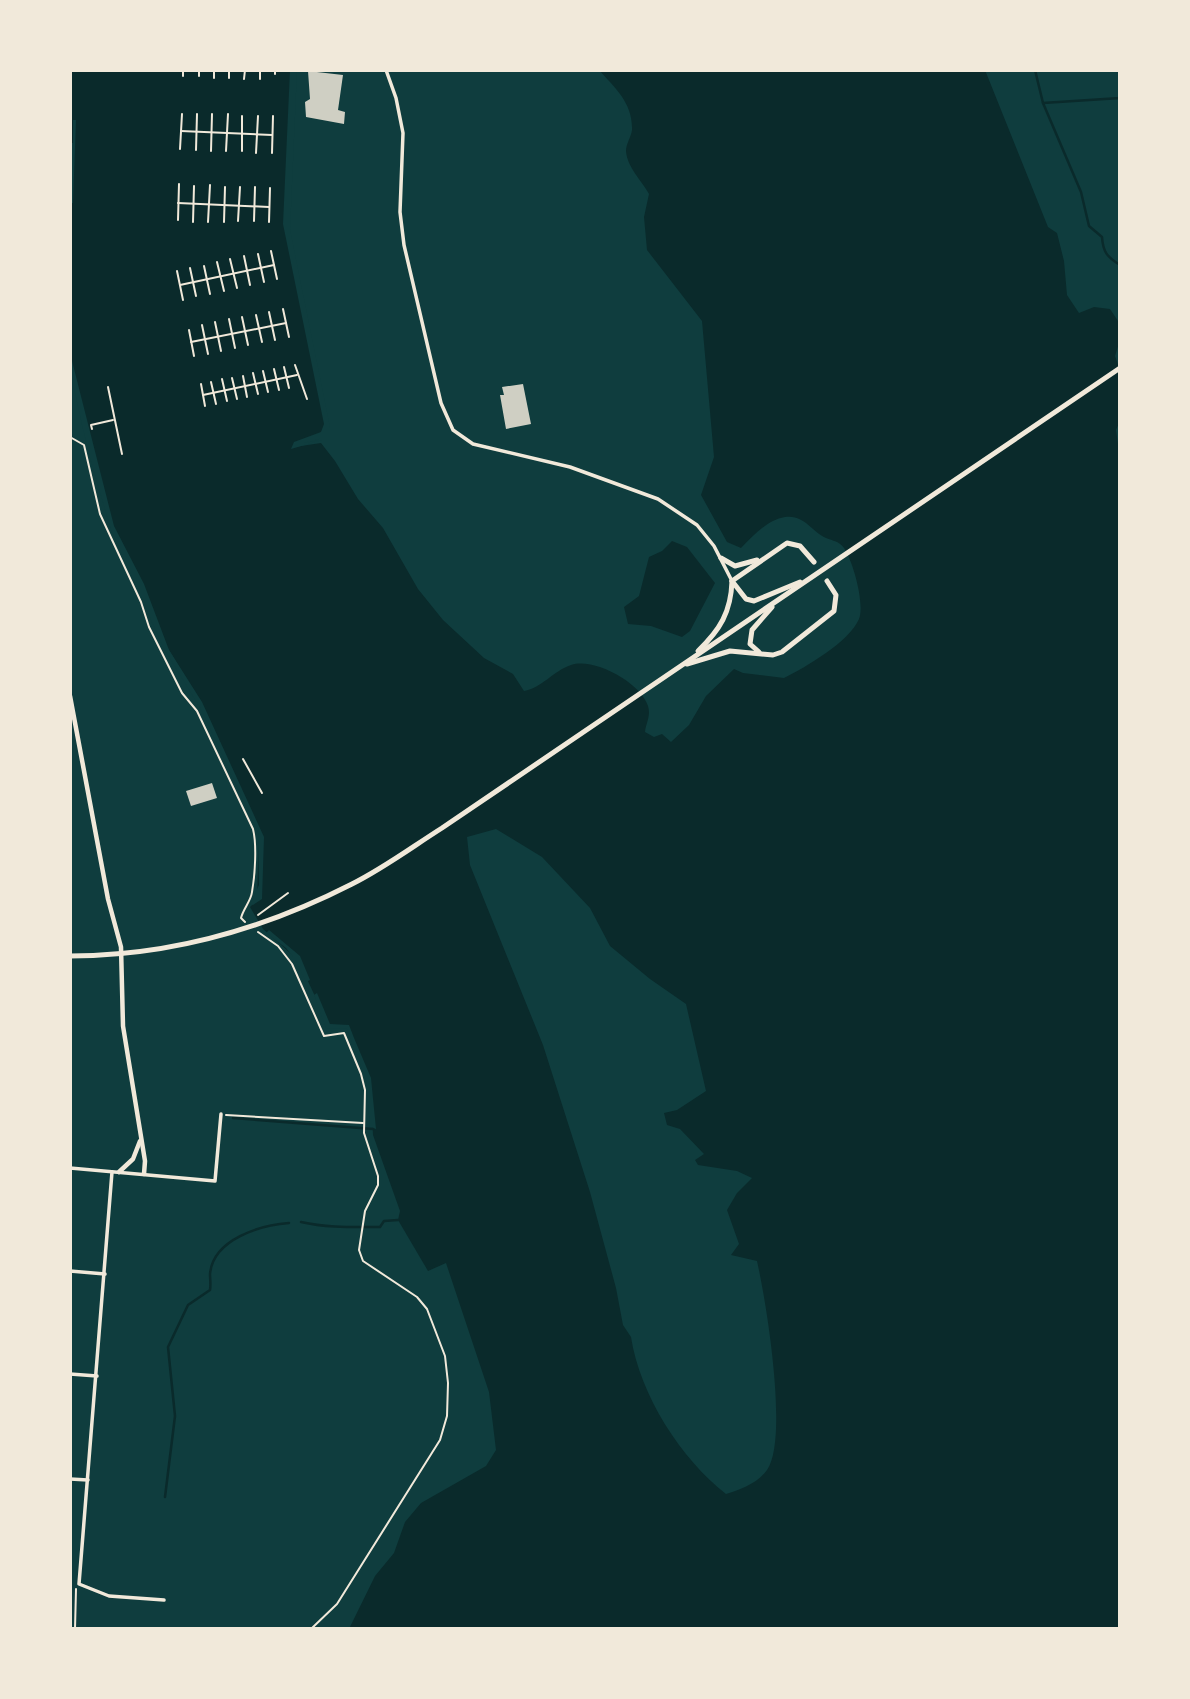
<svg xmlns="http://www.w3.org/2000/svg" width="1190" height="1699" font-family="Figtree,sans-serif">
	<rect width="100%" height="100%" fill="#0f3d3e"/>
	<g fill="#0a2a2b" fill-rule="evenodd">
		<path d="M70,70H293L286,230L326,427L317,436L294,447L321,443L335,461L358,499L383,528L418,589L443,620L484,658L513,674L524,691C542,688 553,671 571,665C594,657 641,683 648,706C651,716 646,723 645,732L654,737L662,734L671,742L689,725L706,696L734,669L743,673L784,678C806,667 849,642 859,619C865,604 853,561 844,548C839,541 833,541 826,538C811,531 804,514 785,517C767,520 753,536 741,548L727,542L701,495L714,457L702,321L647,250L644,217L649,194C642,181 627,167 626,151C626,144 631,137 632,130C633,103 615,88 599,70H985L1048,227L1057,233L1064,261L1067,295L1079,313L1094,307L1110,309L1120,324V340L1115,356L1120,370V421L1116,430L1120,458V1629H349L375,1576L394,1553L405,1522L421,1503L486,1466L496,1450L489,1392L446,1263L428,1271L398,1220L400,1211L373,1135L370,1079L346,1025L329,1026L298,960L263,929L250,907L257,900L259,833L201,703L166,645L139,582L111,528L70,366ZM496,829L542,857L590,908L610,946L650,979L686,1004L706,1091L677,1110L664,1113L667,1125L680,1129L704,1154L695,1160L698,1165L737,1171L752,1178L737,1193L727,1210L739,1244L731,1255L757,1261C766,1300 789,1439 767,1470C758,1483 740,1490 726,1494C681,1459 640,1395 631,1337L623,1325L616,1288L590,1192L543,1045L470,865L467,837Z"/>
		<polygon points="672,541 687,547 715,583 690,631 682,637 651,626 628,624 624,607 639,596 649,557 662,551"/>
	</g>
	<g fill="#0f3d3e">
		<polygon points="290,70 297,70 290,230 330,427 319,439 304,443 322,440 291,449 294,442 321,432 324,424 283,224"/>
		<polygon points="73,120 76,120 73,203 70,203 70,143 73,143"/>
		<polygon points="70,353 114,526 144,584 169,650 202,702 264,837 262,899 253,905 250,904 259,885 258,833 202,711 163,647 111,530 88,451 70,371"/>
		<polygon points="269,930 300,956 310,980 306,982 296,961 286,948 266,933"/>
		<polygon points="317,993 330,1024 349,1025 354,1038 371,1078 376,1129 370,1127 366,1080 347,1029 326,1028 314,995"/>
	</g>
	<g fill="none" stroke-linecap="round" stroke-linejoin="round">
		<g stroke="#0a2a2b" stroke-width="2.5">
			<path d="M1035,70L1043,103L1081,192L1089,226L1102,237C1103,252 1107,257 1120,265"/>
			<polyline points="1043,103 1120,98"/>
			<polyline points="233,1118 373,1129"/>
			<path d="M301,1222C327,1228 352,1227 380,1227L384,1221L398,1220"/>
			<path d="M165,1497L175,1416L168,1347L188,1305L210,1290C211,1284 210,1279 210,1274C213,1239 261,1225 289,1223"/>
		</g>
	</g>
	<g fill="#cfcfc3">
		<polygon points="308,71 343,75 338,110 345,112 344,124 306,117 305,102 310,99"/>
		<polygon points="523,384 531,424 506,429 500,395 504,395 502,387"/>
		<polygon points="212,783 217,798 191,806 186,791"/>
	</g>
	<g fill="none" stroke-linecap="round" stroke-linejoin="round">
		<g stroke="#f1e9da" stroke-width="2">
			<polyline points="275,74 275,70"/>
			<polyline points="183,76 183,70"/>
			<polyline points="199,76 199,70"/>
			<polyline points="214,78 214,70"/>
			<polyline points="229,78 229,70"/>
			<polyline points="244,79 245,70"/>
			<polyline points="260,79 260,70"/>
			<polyline points="181,131 272,135"/>
			<polyline points="180,149 182,114"/>
			<polyline points="196,150 197,114"/>
			<polyline points="211,151 212,114"/>
			<polyline points="226,151 228,114"/>
			<polyline points="242,151 242,116"/>
			<polyline points="256,153 258,116"/>
			<polyline points="272,153 273,116"/>
			<polyline points="178,203 269,207"/>
			<polyline points="178,220 179,184"/>
			<polyline points="238,221 240,187"/>
			<polyline points="254,221 255,187"/>
			<polyline points="193,222 194,186"/>
			<polyline points="208,222 210,185"/>
			<polyline points="224,222 225,187"/>
			<polyline points="269,222 270,188"/>
			<polyline points="271,251 277,279"/>
			<polyline points="258,254 264,282"/>
			<polyline points="244,256 250,285"/>
			<polyline points="230,259 237,288"/>
			<polyline points="217,262 224,291"/>
			<polyline points="204,266 210,294"/>
			<polyline points="190,268 196,296"/>
			<polyline points="177,271 183,300"/>
			<polyline points="180,285 274,265"/>
			<polyline points="283,309 289,337"/>
			<polyline points="269,312 275,340"/>
			<polyline points="256,315 262,342"/>
			<polyline points="242,317 248,345"/>
			<polyline points="229,319 235,348"/>
			<polyline points="215,322 221,351"/>
			<polyline points="202,325 208,354"/>
			<polyline points="189,330 194,356"/>
			<polyline points="191,342 286,323"/>
			<polyline points="295,365 307,399"/>
			<polyline points="284,367 289,388"/>
			<polyline points="274,369 279,390"/>
			<polyline points="263,371 268,392"/>
			<polyline points="253,373 258,394"/>
			<polyline points="243,376 247,397"/>
			<polyline points="232,378 237,399"/>
			<polyline points="222,379 227,401"/>
			<polyline points="211,382 216,404"/>
			<polyline points="201,384 205,406"/>
			<polyline points="108,387 122,454"/>
			<polyline points="203,395 297,375"/>
			<polyline points="92,429 91,425 113,420"/>
			<path d="M70,437L84,445L100,514L141,602L149,627L182,693L197,711L253,829C257,845 255,875 252,892C251,901 243,909 241,918L245,922"/>
			<polyline points="243,759 262,793"/>
			<polyline points="258,915 288,893"/>
			<polyline points="258,932 278,946 292,964 324,1036 344,1033 361,1074 365,1090 364,1133 378,1176 378,1185 365,1211 359,1250 363,1261 417,1297 427,1309 445,1356 448,1383 447,1416 440,1440 337,1604 311,1629"/>
			<polyline points="226,1115 363,1123"/>
			<polyline points="75,1629 76,1589"/>
		</g>
		<g stroke="#f1e9da" stroke-width="3.5">
			<polyline points="386,70 396,98 403,133 400,212 404,245 441,403 453,430 473,444 570,467 658,499 697,525 714,546 732,581"/>
			<polyline points="70,1168 215,1181 221,1114"/>
			<polyline points="112,1172 79,1584 109,1596 164,1600"/>
			<polyline points="70,1271 105,1274"/>
			<polyline points="70,1374 97,1376"/>
			<polyline points="70,1479 88,1480"/>
		</g>
		<g stroke="#f1e9da" stroke-width="4.5">
			<polyline points="70,696 108,899 121,947 123,1026 145,1161 144,1174"/>
			<polyline points="119,1172 133,1159 140,1141"/>
		</g>
		<g stroke="#f1e9da" stroke-width="5">
			<polyline points="721,558 735,566 757,560"/>
			<polyline points="732,581 787,543 800,546 814,562"/>
			<polyline points="732,581 746,599 754,601 800,582"/>
			<path d="M698,651C720,630 731,612 732,581"/>
			<polyline points="759,652 750,644 752,630 772,607"/>
			<polyline points="687,664 730,651 773,655 782,652 834,611 836,595 827,581"/>
			<path d="M70,956C169,956 264,929 352,884C384,868 412,847 442,828L1120,368"/>
		</g>
	</g>
	<rect width="1190" height="1699" fill="none" stroke="#f1e9da" stroke-width="144"/>
</svg>
